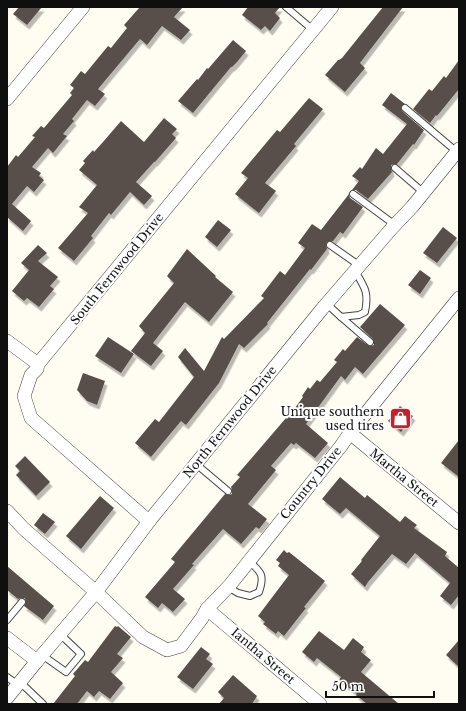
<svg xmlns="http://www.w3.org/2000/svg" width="466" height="711" font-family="'Libre Baskerville',serif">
	<defs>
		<filter id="shadow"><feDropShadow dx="2.5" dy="4.5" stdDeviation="0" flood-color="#0004"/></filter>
	</defs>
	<rect width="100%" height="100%" fill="#fffcf1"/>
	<g fill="#584f4b" filter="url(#shadow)">
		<polygon points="19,7 42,7 27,25 13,14"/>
		<polygon points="140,7 183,7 174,17 190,30 181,40 162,26 147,45 140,39 98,89 105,94 95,106 87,100 72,119 74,121 63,134 67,136 53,153 48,148 32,167 41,173 39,176 44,180 34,192 27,186 12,204 31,221 23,231 7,217 7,167 16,155 18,157 35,137 32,136 41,126 44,128 72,95 70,93 74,88 70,85 81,71 85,74 108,46 111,48 127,28 124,25"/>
		<polygon points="248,7 280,7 275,13 280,18 270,31 265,26 261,30 242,15"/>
		<polygon points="383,7 403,7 360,63 365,68 345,92 325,75 338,60 339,60 342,58"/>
		<polygon points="233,40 246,51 237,62 232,67 231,67 193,113 178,101 197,79 198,80 207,68 208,69"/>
		<polygon points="459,60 459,89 437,116 436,115 430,123 413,109 429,89 432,91 444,76 446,78"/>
		<polygon points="391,93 405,104 401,107 402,111 424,130 414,145 413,144 397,164 394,164 391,165 391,169 392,172 368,199 356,190 352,190 359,181 352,176 360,167 362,169 376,148 383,154 407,124 382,105"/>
		<polygon points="309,98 323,109 294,144 296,146 265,183 276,191 259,213 235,194 248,178 241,173 277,130 280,132"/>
		<polygon points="164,118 177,129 172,134 176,138 155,162 154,162 136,182 152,196 144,205 130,192 111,215 109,213 91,236 93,238 74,261 58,248 88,213 79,207 97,185 79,170 85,163 83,161 93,150 94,152 103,142 121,121 144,142"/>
		<polygon points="349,194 350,198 363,207 343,234 340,232 333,241 330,241 327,242 326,245 327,249 311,270 310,269 267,323 268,324 244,348 239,344 219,383 186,425 181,421 151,457 135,443 155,419 159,422 194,377 178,357 185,348 204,371 222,337 224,339 264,298 261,296 280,271 285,275 305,248 298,243 312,224 321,230"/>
		<polygon points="218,220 231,230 217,247 205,237"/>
		<polygon points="443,227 457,238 437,263 423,253"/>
		<polygon points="38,245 47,253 38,261 58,277 50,286 54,289 39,307 27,298 24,301 12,291 29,270 21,263"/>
		<polygon points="187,249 216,276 215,277 233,292 209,322 185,302 153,343 163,351 151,366 131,351 145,333 139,326 174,283 167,276"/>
		<polygon points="420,270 431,278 420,294 408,285"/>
		<polygon points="380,304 405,325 363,374 355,367 345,380 341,376 306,424 328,443 315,458 296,443 294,445 291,443 271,466 276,470 248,504 267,519 259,529 256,527 241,544 223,529 192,564 194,565 173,589 185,599 173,612 162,603 158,608 145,597 175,562 171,559 225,494 229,495 232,494 232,490 231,487 240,477 237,475 286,418 287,419 303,397 302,396 308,387 310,389 317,380 320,382 337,362 334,360 343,349 345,351 357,337 369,346 374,345 373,339 360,327"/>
		<polygon points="108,337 134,354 121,373 95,356"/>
		<polygon points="83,373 105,381 97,405 87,401 77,390"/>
		<polygon points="400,406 413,416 401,432 388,421"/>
		<polygon points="459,440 459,477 441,463"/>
		<polygon points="25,456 50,482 36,496 16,475 20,471 15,466"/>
		<polygon points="340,477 365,498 367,495 400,522 405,516 417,525 414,528 447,552 445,556 459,568 459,595 451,605 440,596 450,583 415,553 406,564 392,554 368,582 365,587 351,574 362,561 361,560 380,536 346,508 340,514 322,499"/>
		<polygon points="100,496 114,508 81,549 66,536"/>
		<polygon points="43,513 55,522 45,534 34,525"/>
		<polygon points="284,550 287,553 289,552 325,581 304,607 306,608 284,636 278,631 276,634 263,624 265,622 258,616 289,575 278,566 280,563 276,560"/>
		<polygon points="7,566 54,606 43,620 24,606 26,602 25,598 21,598 18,599 7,590"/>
		<polygon points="115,626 117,627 118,626 131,637 117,654 123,658 111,672 123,683 110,699 99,691 94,697 87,691 77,704 53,704 75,676 73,674 85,660 88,662"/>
		<polygon points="319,631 344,650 353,638 364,647 361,652 371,660 361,672 399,704 367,704 356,695 357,694 339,680 341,677 317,658 314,662 302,652"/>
		<polygon points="459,640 459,667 446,655"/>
		<polygon points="201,647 210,654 206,659 213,664 193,689 177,677"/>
		<polygon points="233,675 257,696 252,704 219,704 224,698 218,692"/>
	</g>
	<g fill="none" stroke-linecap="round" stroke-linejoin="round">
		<defs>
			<g id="lane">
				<polyline points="286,7 313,30"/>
				<polyline points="405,108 457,152"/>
				<polyline points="395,168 424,193"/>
				<polyline points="353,194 395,225"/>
				<polyline points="330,245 360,266"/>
				<path d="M327,304L341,317L359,315L365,312C369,292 365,288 355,271"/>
				<polyline points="341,317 370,342"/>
				<polyline points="196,464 228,491"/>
				<path d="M228,587L238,593L250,596L259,592C265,575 261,572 249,561"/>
				<polyline points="7,620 22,602"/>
				<polyline points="42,655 66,672 81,654 60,634"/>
				<polyline points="7,677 18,685"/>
				<polyline points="20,682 43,704"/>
			</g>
			<g id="street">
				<polyline points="7,99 83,7"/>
				<polyline points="7,341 38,364"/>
				<polyline points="350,433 459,523"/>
				<polyline points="7,511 24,529 96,592 143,637 167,650 181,646 202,618 207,609 230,585 341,446 350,433 459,298"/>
				<polyline points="150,520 144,517 31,418 24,396 31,375 37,369 38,364 332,7"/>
				<polyline points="207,609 320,704"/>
				<polyline points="7,638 37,661"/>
				<polyline points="7,698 37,661 96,592 150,520 322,309 392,228 412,207 459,149"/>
			</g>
		</defs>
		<use href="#lane" stroke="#424242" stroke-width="8"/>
		<use href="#street" stroke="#424242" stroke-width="14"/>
		<use href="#lane" stroke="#fff" stroke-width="6"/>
		<use href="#street" stroke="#fff" stroke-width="13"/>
	</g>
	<defs>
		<symbol id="shop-square" viewBox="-11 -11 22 22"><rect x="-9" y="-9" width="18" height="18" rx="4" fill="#c6202f" stroke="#fff"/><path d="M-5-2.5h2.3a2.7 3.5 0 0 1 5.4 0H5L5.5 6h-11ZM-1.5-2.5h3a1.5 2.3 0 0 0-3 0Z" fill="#fff"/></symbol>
	</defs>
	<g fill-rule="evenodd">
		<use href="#shop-square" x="388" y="406" width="25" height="25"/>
	</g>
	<g text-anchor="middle" stroke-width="4" stroke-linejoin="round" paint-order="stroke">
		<g font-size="12" fill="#0f0f0f" stroke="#fff">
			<text transform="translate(117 269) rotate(-51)" y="4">South Fernwood Drive</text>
			<text transform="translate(230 422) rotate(-51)" y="4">North Fernwood Drive</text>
			<text transform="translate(404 478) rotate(39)" y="4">Martha Street</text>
			<text transform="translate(311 483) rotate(-51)" y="4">Country Drive</text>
			<text transform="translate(263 656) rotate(40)" y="4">Iantha Street</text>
		</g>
		<g font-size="12" fill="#0f0f0f" stroke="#fff" text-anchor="end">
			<text x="384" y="416">Unique southern<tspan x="384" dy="14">used tires</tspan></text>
		</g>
	</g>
	<rect width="466" height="711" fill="none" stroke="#0f0f0f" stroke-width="16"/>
	<path d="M326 691v6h108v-6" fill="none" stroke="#0f0f0f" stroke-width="2"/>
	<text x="332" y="691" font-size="12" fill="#0f0f0f" stroke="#ffffff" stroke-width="3" paint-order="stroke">50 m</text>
</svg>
